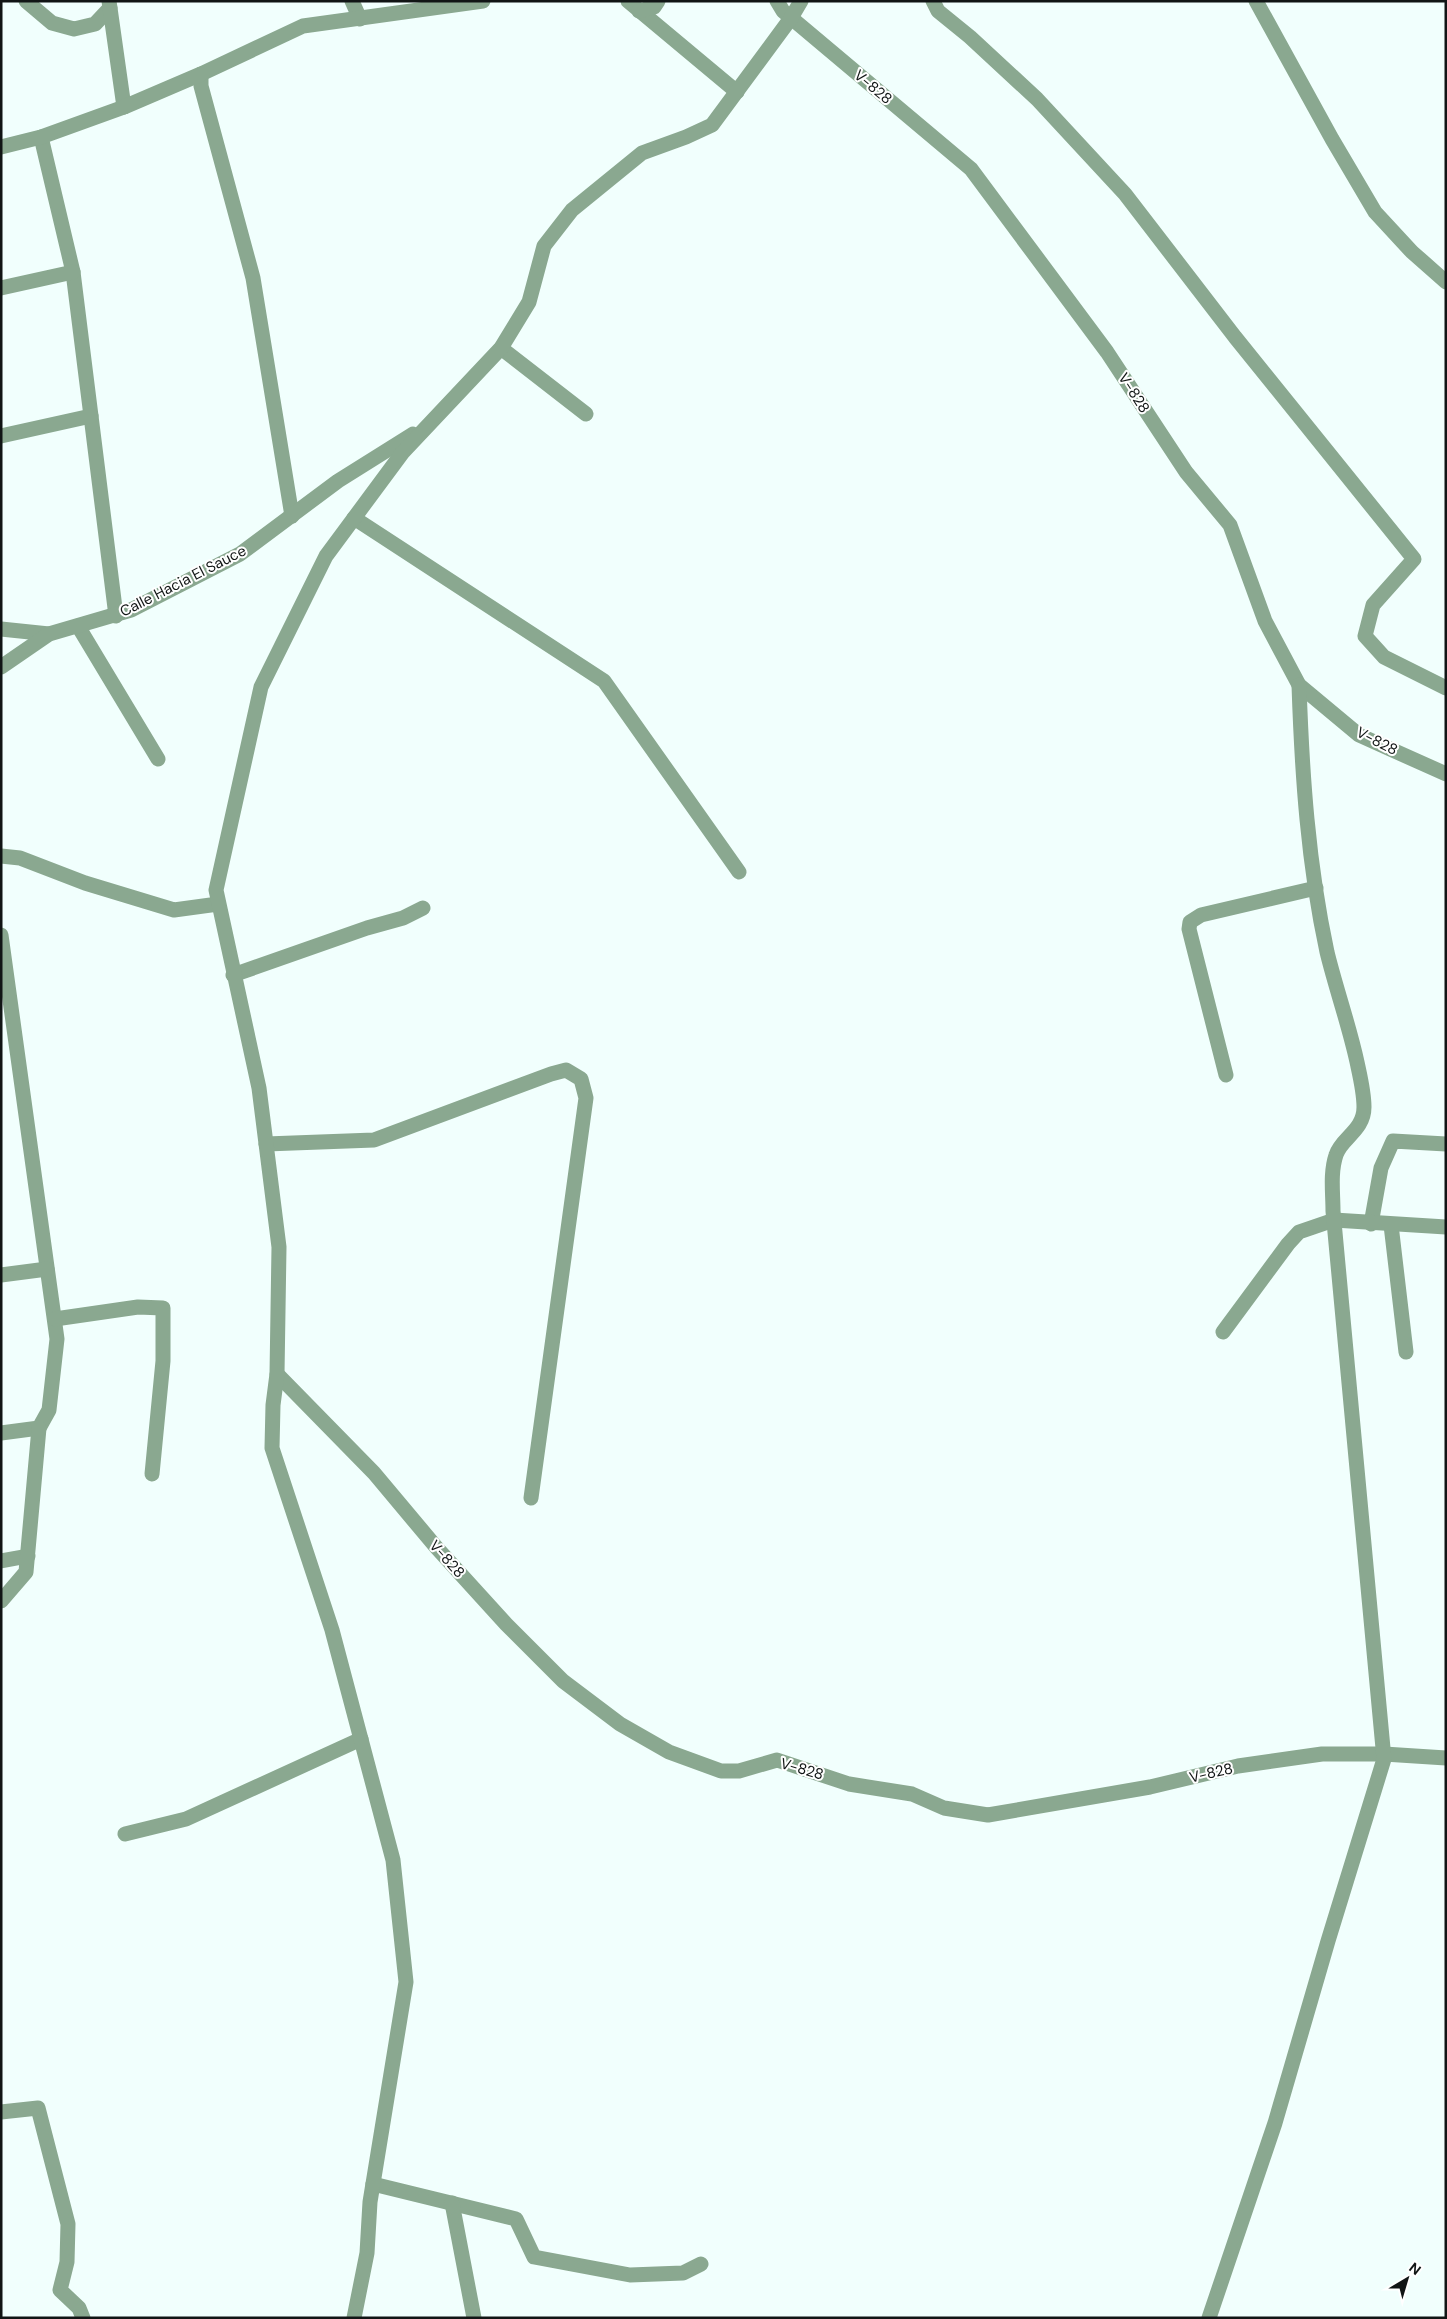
<svg xmlns="http://www.w3.org/2000/svg" width="1447" height="2319" font-family="'DM Sans',sans-serif">
	<rect width="100%" height="100%" fill="#f1fffd"/>
	<g fill="none" stroke-linecap="round" stroke-linejoin="round">
		<g stroke="#8aa890" stroke-width="15">
			<polyline points="26,1 52,23 74,29 95,24 110,8"/>
			<polyline points="109,1 124,107"/>
			<polyline points="352,1 360,19"/>
			<polyline points="628,1 737,92"/>
			<polyline points="777,1 783,11 971,169 1107,352 1186,472 1230,525 1265,621 1299,685 1359,735 1446,774"/>
			<polyline points="933,1 938,11 970,37 1037,99 1125,194 1235,337 1414,559 1373,605 1365,636 1384,657 1446,688"/>
			<polyline points="1256,1 1332,139 1375,212 1412,252 1446,282"/>
			<polyline points="639,11 654,7 658,1"/>
			<polyline points="201,74 201,86 253,278 292,516"/>
			<polyline points="41,137 73,272 116,616"/>
			<polyline points="1,147 41,137 124,107 201,74 303,26 483,1"/>
			<polyline points="1,288 73,272"/>
			<polyline points="501,348 586,414"/>
			<polyline points="1,436 91,416"/>
			<polyline points="354,518 604,681 739,872"/>
			<polyline points="78,626 158,759"/>
			<polyline points="1,629 49,634"/>
			<polyline points="1,667 49,634 131,610 240,554 338,481 413,434"/>
			<polyline points="1,856 20,858 85,883 174,910 218,904"/>
			<polyline points="1,935 57,1339 49,1410 39,1428 1,1433"/>
			<polyline points="233,975 367,928 403,918 423,908"/>
			<polyline points="1226,1075 1189,929 1190,922 1201,915 1316,888"/>
			<polyline points="266,1144 374,1140 551,1074 566,1070 581,1079 586,1098 531,1498"/>
			<polyline points="1371,1224 1381,1168 1393,1141 1446,1144"/>
			<polyline points="1391,1225 1406,1352"/>
			<polyline points="1,1275 47,1269"/>
			<polyline points="55,1319 138,1307 163,1308 163,1361 152,1474"/>
			<polyline points="1223,1332 1288,1244 1299,1232 1334,1220 1446,1227"/>
			<polyline points="277,1374 374,1473 436,1547 506,1624 563,1681 620,1724 669,1752 721,1771 739,1771 777,1760 849,1784 912,1794 944,1808 988,1815 1150,1787 1238,1766 1322,1754 1384,1754 1446,1758"/>
			<polyline points="1,1561 28,1556"/>
			<polyline points="1,1601 26,1572 39,1428"/>
			<polyline points="125,1834 186,1819 361,1739"/>
			<polyline points="1,2112 38,2108 68,2224 67,2262 60,2290 79,2308 83,2318"/>
			<polyline points="373,2184 516,2219 534,2257 630,2275 683,2273 701,2264"/>
			<polyline points="452,2203 474,2318"/>
			<polyline points="354,2318 367,2253 370,2202 406,1982 393,1860 332,1630 272,1448 273,1405 277,1374 279,1247 259,1088 216,890 261,687 326,556 403,452 501,348 529,302 544,246 572,210 642,153 686,137 712,125 791,18 801,1"/>
			<path d="M1209,2318L1275,2123L1328,1941L1384,1759L1333,1211C1333,1193 1330,1173 1336,1155C1341,1138 1364,1131 1364,1107C1364,1092 1360,1076 1357,1062C1349,1025 1336,989 1327,952C1308,864 1302,775 1299,685"/>
		</g>
	</g>
	<g text-anchor="middle" stroke-width="4" stroke-linejoin="round" paint-order="stroke">
		<g font-size="15" fill="#111515" stroke="#fff">
			<text transform="translate(873 87) rotate(40)" y="5">V-828</text>
			<text transform="translate(1134 393) rotate(57)" y="5">V-828</text>
			<text transform="translate(183 581) rotate(-27)" y="5">Calle Hacia El Sauce</text>
			<text transform="translate(1377 741) rotate(27)" y="5">V-828</text>
			<text transform="translate(447 1559) rotate(48)" y="5">V-828</text>
			<text transform="translate(802 1769) rotate(16)" y="5">V-828</text>
			<text transform="translate(1211 1773) rotate(-13)" y="5">V-828</text>
		</g>
	</g>
	<rect width="1447" height="2319" fill="none" stroke="#111515" stroke-width="5"/>
	<g transform="translate(1407 2279) rotate(38)" stroke="#ffffff" stroke-width="4" paint-order="stroke">
	<path d="M0-4L9 19L0 12L-9 19Z" fill="#111515"/>
	<text y="-8" font-size="14" font-weight="bold" text-anchor="middle" fill="#111515">N</text>
	</g>
</svg>
